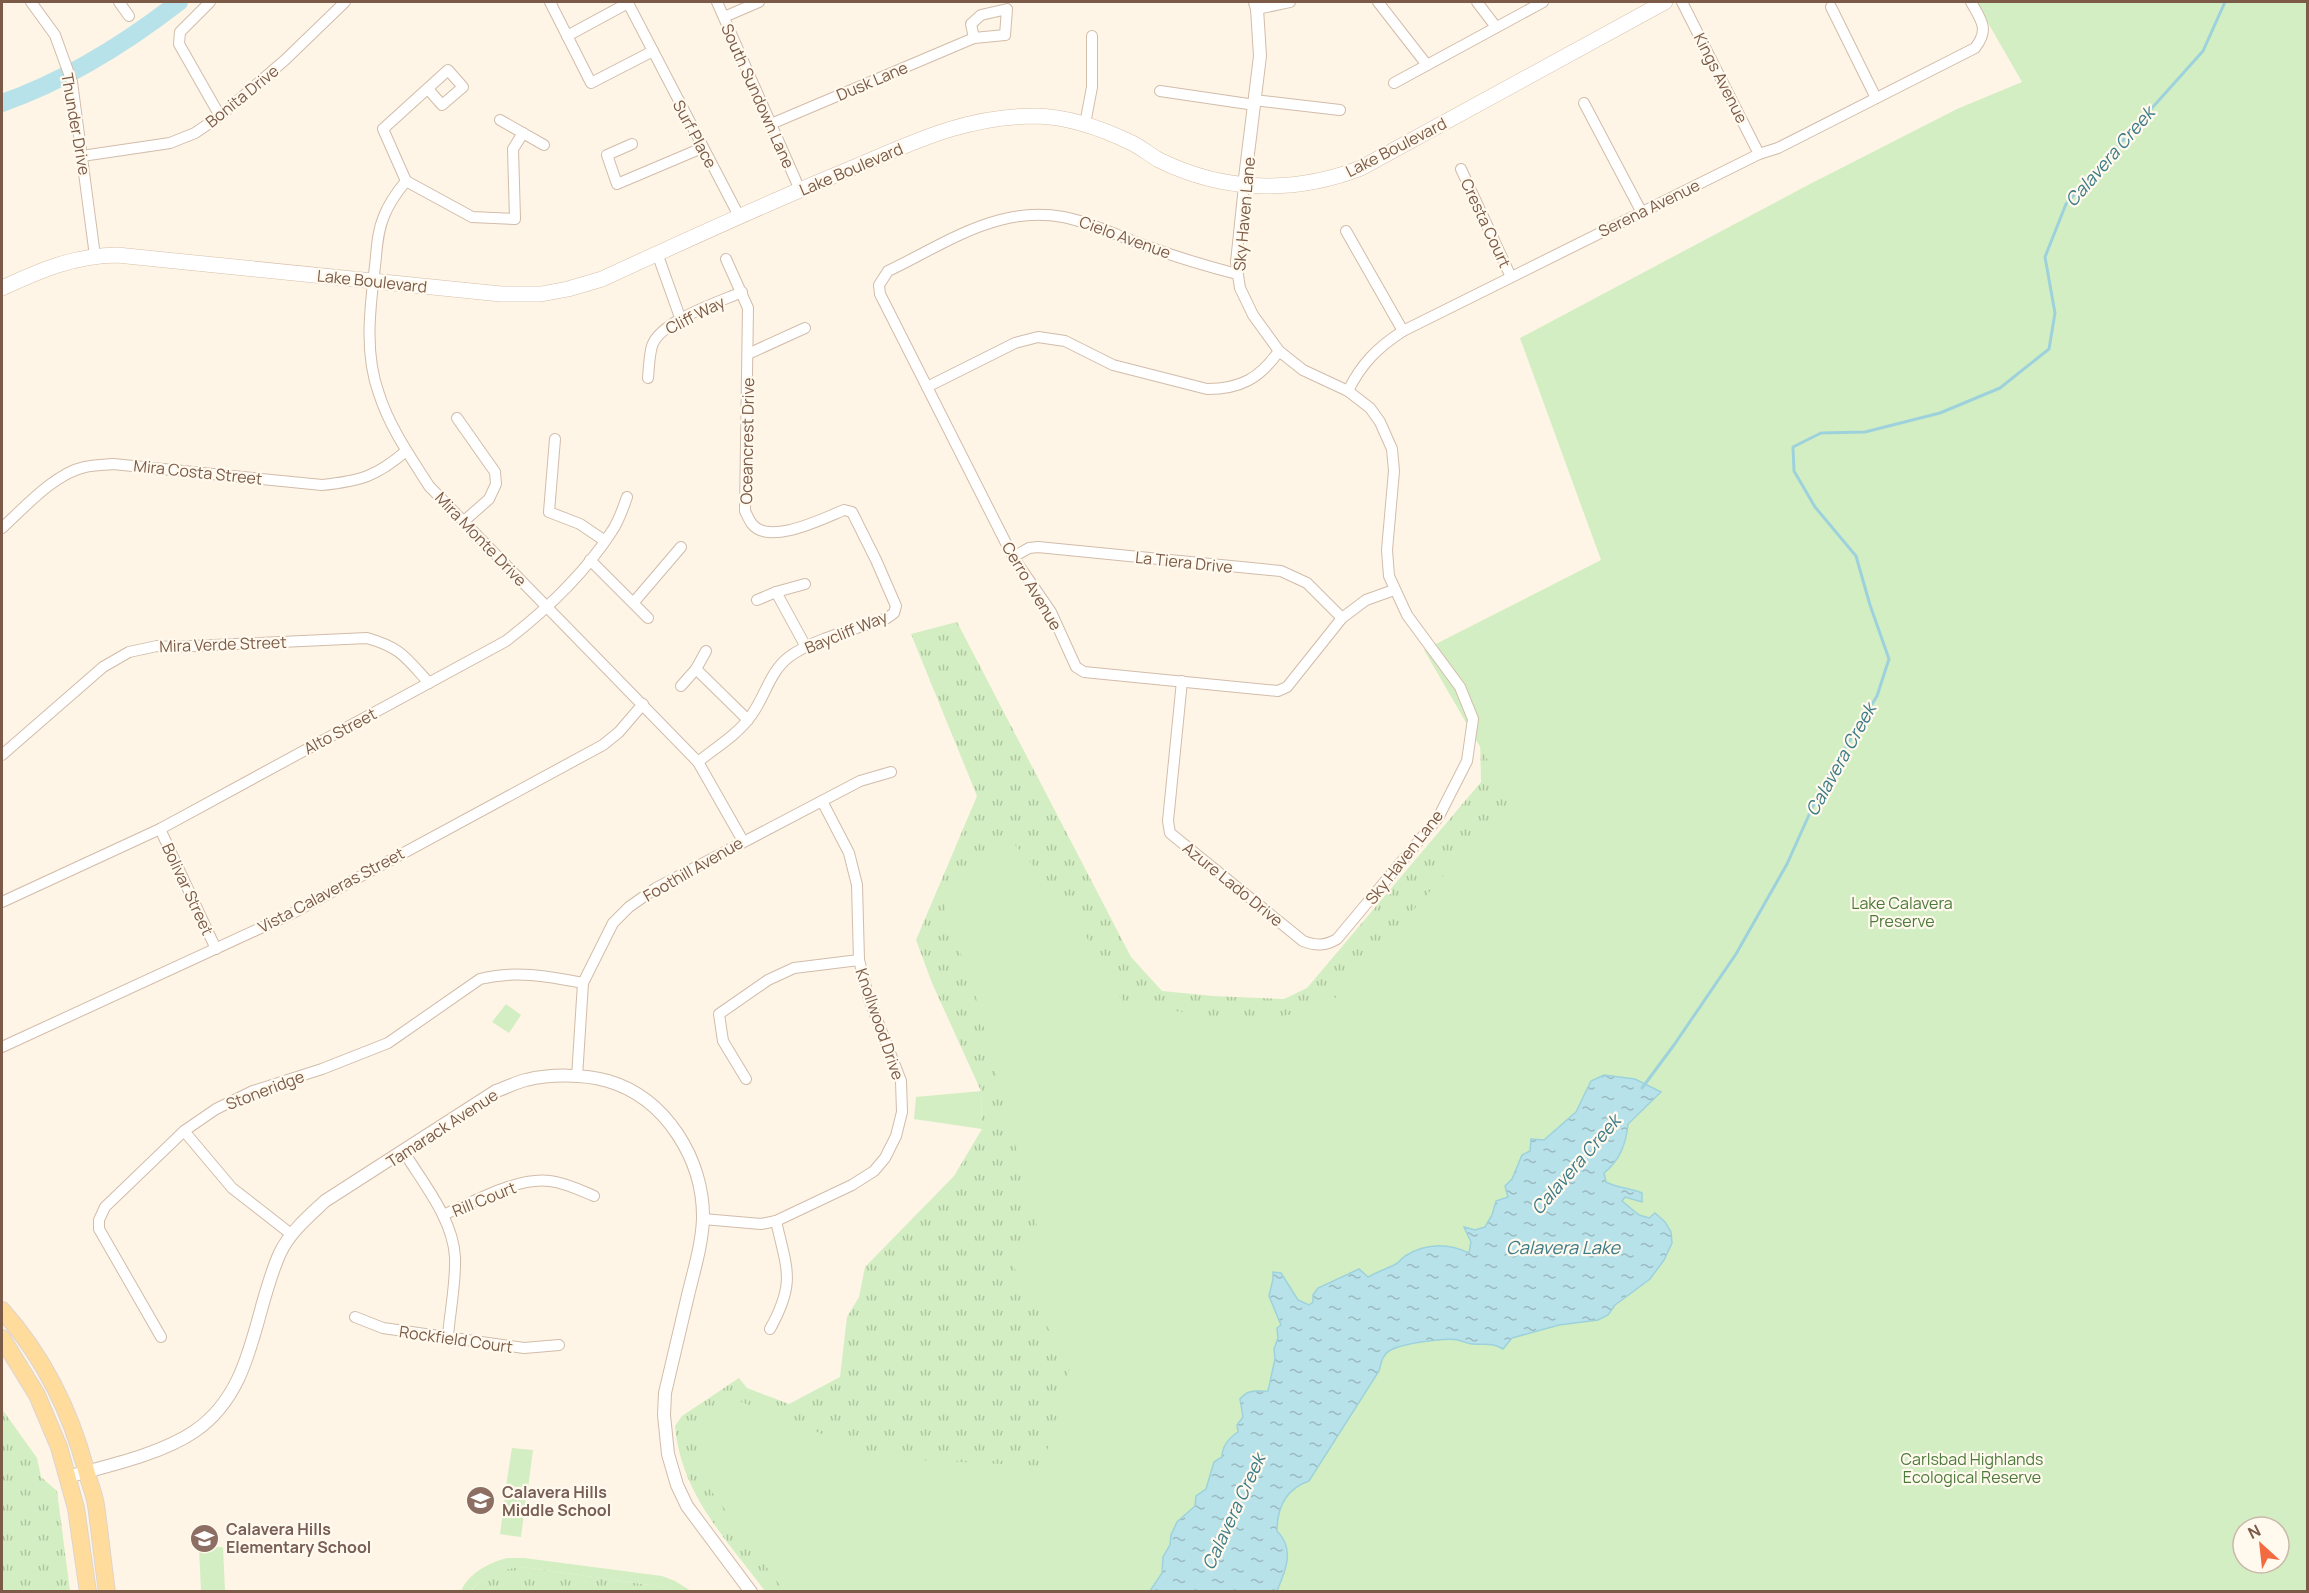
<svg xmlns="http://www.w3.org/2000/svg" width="2309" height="1593" font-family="Manrope,sans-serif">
	<defs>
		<pattern id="grass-tufts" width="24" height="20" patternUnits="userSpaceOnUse" patternTransform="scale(1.5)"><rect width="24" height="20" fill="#d3eec2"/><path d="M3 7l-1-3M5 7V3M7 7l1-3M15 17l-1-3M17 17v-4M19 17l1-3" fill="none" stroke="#b0c49f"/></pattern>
		<pattern id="water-ripples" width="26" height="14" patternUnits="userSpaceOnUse" patternTransform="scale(1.5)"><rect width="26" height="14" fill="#b8e2ea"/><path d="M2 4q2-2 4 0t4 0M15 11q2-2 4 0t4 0" fill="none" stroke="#9bbabf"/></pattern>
	</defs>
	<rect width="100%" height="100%" fill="#fef5e6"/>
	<g fill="url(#grass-tufts)">
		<path d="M2204,2L1251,1306L886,1591H765C726,1539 681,1494 675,1426L682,1416L739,1378L747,1388L789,1404L840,1377L847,1317L859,1297L865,1267L954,1176L982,1129L981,1091L932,983L916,940L977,796L911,634L957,622L1131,957L1162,991L1213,996L1284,999L1307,988L1481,782L1479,684Z"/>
		<polygon points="2,1409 37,1458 41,1477 57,1491 70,1591 2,1591"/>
		<path d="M523,1567L657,1586L673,1591L471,1592C483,1573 503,1568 523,1567Z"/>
	</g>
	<g fill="#d3eec2" fill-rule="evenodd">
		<path d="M1976,2H2307V1591H784L710,1489L690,1426L736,1400L801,1425L876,1458L1043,1466L1070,1367L1007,1255L1039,1234L975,994L944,905L1005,833L1072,911L1124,1004L1256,1022L1328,1006L1511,800L1424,650L1601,560L1520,338L1810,184L1957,109L2022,82ZM2243,1527H2279V1563H2243Z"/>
		<polygon points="506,1004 521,1015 509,1033 492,1022"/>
		<polygon points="981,1091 982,1129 914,1119 916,1097"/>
		<polygon points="512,1448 533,1450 528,1488 506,1486"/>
		<polygon points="505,1496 526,1499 521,1537 500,1534"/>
		<polygon points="223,1547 225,1591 201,1591 199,1548"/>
		<path d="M507,1558H524L662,1576L675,1581L691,1591H673L657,1586L523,1567C503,1568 483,1574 471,1591H461C469,1573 488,1563 507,1558Z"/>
	</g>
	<path fill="url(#water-ripples)" stroke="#9dd2dd" stroke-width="1.5" d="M1604,1075L1635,1079L1661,1092L1628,1124C1626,1144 1620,1160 1604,1173L1606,1182C1617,1188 1630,1188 1642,1193V1202L1625,1197L1622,1201L1639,1215L1649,1218L1655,1213L1665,1222L1671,1232L1672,1243L1664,1260L1650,1279L1615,1305L1608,1315L1598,1320L1559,1325L1512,1338L1503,1349C1492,1342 1485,1345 1472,1344C1467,1344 1463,1341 1458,1340C1446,1337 1399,1344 1389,1351C1382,1355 1381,1364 1379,1371L1309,1481C1286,1489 1277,1507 1277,1531C1295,1549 1286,1570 1277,1591H1150L1162,1573L1163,1557L1170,1545L1171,1535L1177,1522L1195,1506L1196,1496L1206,1489L1214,1462L1222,1457C1222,1447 1229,1438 1238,1432L1237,1425L1243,1417L1240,1399C1249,1388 1256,1392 1268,1391L1275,1359L1274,1349L1278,1338L1277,1328L1281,1325L1269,1296L1273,1279V1272L1281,1273L1298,1300L1309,1305L1313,1302V1295L1318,1288L1359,1269L1368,1277C1377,1272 1386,1269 1394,1265C1399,1263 1401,1259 1405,1256C1426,1243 1448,1243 1469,1253L1471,1242L1464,1227L1475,1230L1485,1227L1492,1215L1496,1201L1508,1197L1505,1186L1512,1179L1522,1155L1530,1151L1531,1139L1544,1140L1576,1112L1591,1081Z"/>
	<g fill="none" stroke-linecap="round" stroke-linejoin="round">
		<polyline stroke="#9dd2dd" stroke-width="3" points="1642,1088 1674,1045 1736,954 1787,864 1822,786 1877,696 1889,659 1870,605 1856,556 1815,507 1794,471 1793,447 1821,433 1865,432 1940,413 2000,388 2049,349 2055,313 2045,257 2066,204 2203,51 2225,2"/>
		<path stroke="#b8e2ea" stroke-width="18" d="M2,103C65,81 126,43 179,2"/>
		<defs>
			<g id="minor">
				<polyline points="31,2 55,35 72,82 95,256"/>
				<polyline points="119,2 129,16"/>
				<polyline points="210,2 180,32 179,44 220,116"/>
				<polyline points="550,2 591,83 653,51"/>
				<polyline points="717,2 800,190"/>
				<polyline points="1378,2 1427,65"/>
				<polyline points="1477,2 1496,27"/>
				<polyline points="1682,2 1759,154"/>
				<polyline points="1831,7 1876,98"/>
				<polyline points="1257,9 1290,2"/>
				<polyline points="724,17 759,2"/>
				<polyline points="567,36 628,3 739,216"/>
				<polyline points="1394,83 1543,2"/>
				<polyline points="1160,91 1255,105"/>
				<polyline points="1254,100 1340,110"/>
				<polyline points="1584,103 1641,211"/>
				<polyline points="500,120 544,145"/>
				<polyline points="771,124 974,38 1005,35 1007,9 981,15 971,24 974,38"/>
				<polyline points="1085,124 1092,87 1092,36"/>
				<polyline points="632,144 607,155 617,184 702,148"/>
				<polyline points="82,156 170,143 195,133 220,116 285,60 345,2"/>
				<polyline points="1461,169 1511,277"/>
				<path d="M406,181C397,192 389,203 384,216C377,232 377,249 375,266C370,308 364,353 379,394C390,428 410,456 429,486L698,762L743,841"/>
				<polyline points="406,181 383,129 448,70 463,87 442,105 428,89"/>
				<polyline points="406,181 472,217 515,219 513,149 523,133"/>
				<polyline points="1346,231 1403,331"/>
				<polyline points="657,253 681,320"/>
				<path d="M1237,274C1206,266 1176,257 1146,246C1094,227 1059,204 1000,220C961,230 924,254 888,271L879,285L880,294L1013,557L1051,612L1076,667L1084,672L1278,691L1287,687L1342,618L1366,600L1394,590"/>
				<polyline points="748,354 805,328"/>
				<path d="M648,378C649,368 649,356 652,346C660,321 719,302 742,292"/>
				<path d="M927,387L1015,343L1038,337L1065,341L1113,365L1207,389C1241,389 1260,378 1279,351"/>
				<path d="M1348,391C1361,364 1378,347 1403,331L1759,154L1778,148L1975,48C1990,29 1981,20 1971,2"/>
				<polyline points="457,418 495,472 496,484 489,499 463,522"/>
				<polyline points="555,439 549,512 580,524 605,541"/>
				<path d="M2,528C24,508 55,473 85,467C94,465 104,465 113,464L322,485C361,481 377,476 406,451"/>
				<polyline points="1013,557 1029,548 1038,547 1281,571 1307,583 1342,618"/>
				<polyline points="590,560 648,618"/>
				<polyline points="776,592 806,647"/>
				<polyline points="757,600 776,592 805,584"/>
				<polyline points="634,602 681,547"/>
				<polyline points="696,669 748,720"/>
				<path d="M1182,681L1168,821L1170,833L1303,941C1316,946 1325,946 1337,939L1438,818L1467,761L1473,719L1460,687L1407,615L1389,576L1387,550L1394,471L1392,449L1380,422L1370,408L1348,391L1303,370L1279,351L1253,315L1240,288L1236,262L1244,186"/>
				<polyline points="681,686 696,669 706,651"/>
				<path d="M2,755L103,667L129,652L157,646L171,647L367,638C402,648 406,658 429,683"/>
				<path d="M698,762C715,748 737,735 750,717C765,698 769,672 789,657C812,639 859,628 887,618L894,613L896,606L876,560L852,512L844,510C824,518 769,546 752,524C749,520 747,515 745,511L748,308L726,259"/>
				<polyline points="160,829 216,949"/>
				<path d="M2,902L160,829L506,641C545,611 585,573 612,531C619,521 623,508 627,497"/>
				<polyline points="2,1047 291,914 603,745 619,732 643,704"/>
				<polyline points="577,1077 583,983 613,923 629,907 656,888 860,781 891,772"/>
				<polyline points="746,1079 723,1041 719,1014 768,980 794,968 859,960"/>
				<polyline points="184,1131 232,1188 291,1234"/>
				<path d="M404,1152C423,1183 453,1219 455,1257C456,1283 450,1311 448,1336"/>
				<path d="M443,1215C472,1203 518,1176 550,1181C566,1183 580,1190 594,1196"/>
				<polyline points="703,1219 761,1224 776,1221 852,1185 874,1171 885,1158 896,1136 902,1112 901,1081 869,999 859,960 857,885 849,853 822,801"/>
				<polyline points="355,1317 383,1328 524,1348 559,1345"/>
				<path d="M770,1329C796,1282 787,1270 776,1221"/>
				<path d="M161,1337L99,1229V1220L105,1207L184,1131L216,1109L253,1091L322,1069L388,1043L480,979C515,970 547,976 583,983"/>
			</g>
			<g id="tertiary">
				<polyline points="1244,186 1260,56 1257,9 1255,2"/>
				<path d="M67,1477C107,1466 162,1454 195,1431C255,1390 253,1312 280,1253C290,1232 308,1217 325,1201L496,1091C506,1088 516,1082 526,1080C550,1074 584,1074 608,1081C666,1098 704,1160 703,1219C702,1243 695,1267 689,1291C681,1325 673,1359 665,1393L664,1415L668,1454L677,1485L687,1506L751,1592"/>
			</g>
			<path id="secondary" d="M2,288C41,270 73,256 117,255L501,294H541L568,289L602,279C682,242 762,205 843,172C910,144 962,116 1037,116C1070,117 1103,129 1132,143C1142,148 1150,155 1159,160C1224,192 1294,194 1361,168L1665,2"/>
			<g id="primary">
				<path d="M2,1310C43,1356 70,1410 86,1470C89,1482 94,1493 96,1505C100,1534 103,1563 107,1592"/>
				<polyline points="2,1338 37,1395 59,1447 76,1508 88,1592"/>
			</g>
		</defs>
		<use href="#minor" stroke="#d2bcaa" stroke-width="12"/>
		<use href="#tertiary" stroke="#d2bcaa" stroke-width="14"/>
		<use href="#secondary" stroke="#d8bfa9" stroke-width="16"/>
		<use href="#primary" stroke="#ddd4cf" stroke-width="18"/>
		<use href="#minor" stroke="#fff" stroke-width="10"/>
		<use href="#tertiary" stroke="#fff" stroke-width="12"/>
		<use href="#secondary" stroke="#fff" stroke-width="15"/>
		<use href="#primary" stroke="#ffdc9c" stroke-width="16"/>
	</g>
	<defs>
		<symbol id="school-disc" viewBox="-11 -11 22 22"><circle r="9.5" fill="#8d6e63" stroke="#fff9ee"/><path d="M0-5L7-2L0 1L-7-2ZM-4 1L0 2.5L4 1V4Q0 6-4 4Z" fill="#fff"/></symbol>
	</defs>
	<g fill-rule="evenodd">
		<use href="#school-disc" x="464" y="1484" width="33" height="33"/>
		<use href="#school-disc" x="188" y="1522" width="33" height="33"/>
	</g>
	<g text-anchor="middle" stroke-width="4.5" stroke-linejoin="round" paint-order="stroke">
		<g font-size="16" fill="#7b5a47" stroke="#fff9ee">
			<text transform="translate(1721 78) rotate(63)" y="6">Kings Avenue</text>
			<text transform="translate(872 81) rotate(-23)" y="6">Dusk Lane</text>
			<text transform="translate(242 96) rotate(-39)" y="6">Bonita Drive</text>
			<text transform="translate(758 96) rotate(66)" y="6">South Sundown Lane</text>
			<text transform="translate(76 124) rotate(80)" y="6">Thunder Drive</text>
			<text transform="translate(695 134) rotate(62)" y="6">Surf Place</text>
			<text transform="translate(1396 147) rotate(-27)" y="6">Lake Boulevard</text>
			<text transform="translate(851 169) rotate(-23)" y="6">Lake Boulevard</text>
			<text transform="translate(1649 208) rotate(-26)" y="6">Serena Avenue</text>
			<text transform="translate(1244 214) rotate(-85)" y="6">Sky Haven Lane</text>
			<text transform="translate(1486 223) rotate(65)" y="6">Cresta Court</text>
			<text transform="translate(1125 237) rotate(20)" y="6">Cielo Avenue</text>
			<text transform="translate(372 281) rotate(6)" y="6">Lake Boulevard</text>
			<text transform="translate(695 315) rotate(-27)" y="6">Cliff Way</text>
			<text transform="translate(747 441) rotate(-89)" y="6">Oceancrest Drive</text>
			<text transform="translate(198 472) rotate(6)" y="6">Mira Costa Street</text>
			<text transform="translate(481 539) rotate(46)" y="6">Mira Monte Drive</text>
			<text transform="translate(1184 562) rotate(6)" y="6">La Tiera Drive</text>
			<text transform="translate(1032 586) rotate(59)" y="6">Cerro Avenue</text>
			<text transform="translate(846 632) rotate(-22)" y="6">Baycliff Way</text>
			<text transform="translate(223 644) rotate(-2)" y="6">Mira Verde Street</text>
			<text transform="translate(340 731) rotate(-28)" y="6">Alto Street</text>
			<text transform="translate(1404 857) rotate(-52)" y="6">Sky Haven Lane</text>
			<text transform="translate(693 869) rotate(-30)" y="6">Foothill Avenue</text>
			<text transform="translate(1233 884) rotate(39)" y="6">Azure Lado Drive</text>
			<text transform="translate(188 889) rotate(65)" y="6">Bolivar Street</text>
			<text transform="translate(331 890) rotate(-28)" y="6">Vista Calaveras Street</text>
			<text transform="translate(880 1024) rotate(71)" y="6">Knollwood Drive</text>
			<text transform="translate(265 1090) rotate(-21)" y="6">Stoneridge</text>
			<text transform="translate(442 1128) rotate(-33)" y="6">Tamarack Avenue</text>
			<text transform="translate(484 1199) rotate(-22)" y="6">Rill Court</text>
			<text transform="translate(456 1339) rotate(8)" y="6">Rockfield Court</text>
		</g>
		<g font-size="16" fill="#4d7b3c" stroke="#fff9ee">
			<text x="1902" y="909">Lake Calavera<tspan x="1902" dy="18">Preserve</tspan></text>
			<text x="1972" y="1465">Carlsbad Highlands<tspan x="1972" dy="18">Ecological Reserve</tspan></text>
		</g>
		<g font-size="16" font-weight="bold" fill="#785e54" stroke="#fff9ee" text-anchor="start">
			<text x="502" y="1498">Calavera Hills<tspan x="502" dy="18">Middle School</tspan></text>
			<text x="226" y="1535">Calavera Hills<tspan x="226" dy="18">Elementary School</tspan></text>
		</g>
		<g font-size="18" font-style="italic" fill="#3c7b88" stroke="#fff9ee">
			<text transform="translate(2110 157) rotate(-49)" y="6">Calavera Creek</text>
			<text transform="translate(1841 760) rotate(-61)" y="6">Calavera Creek</text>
			<text transform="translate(1576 1165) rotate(-49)" y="6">Calavera Creek</text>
			<text x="1563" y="1254">Calavera Lake</text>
			<text transform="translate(1234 1512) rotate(-65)" y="6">Calavera Creek</text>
		</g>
	</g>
	<rect width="2309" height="1593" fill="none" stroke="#7b5a47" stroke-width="6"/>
	<g transform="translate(2261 1545) rotate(333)"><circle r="28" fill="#fff9ee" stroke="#cab9ab" stroke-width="1.5"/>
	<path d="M0-4.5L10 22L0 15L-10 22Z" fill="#f36b40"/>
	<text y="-9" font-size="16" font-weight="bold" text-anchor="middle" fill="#7b5a47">N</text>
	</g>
</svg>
